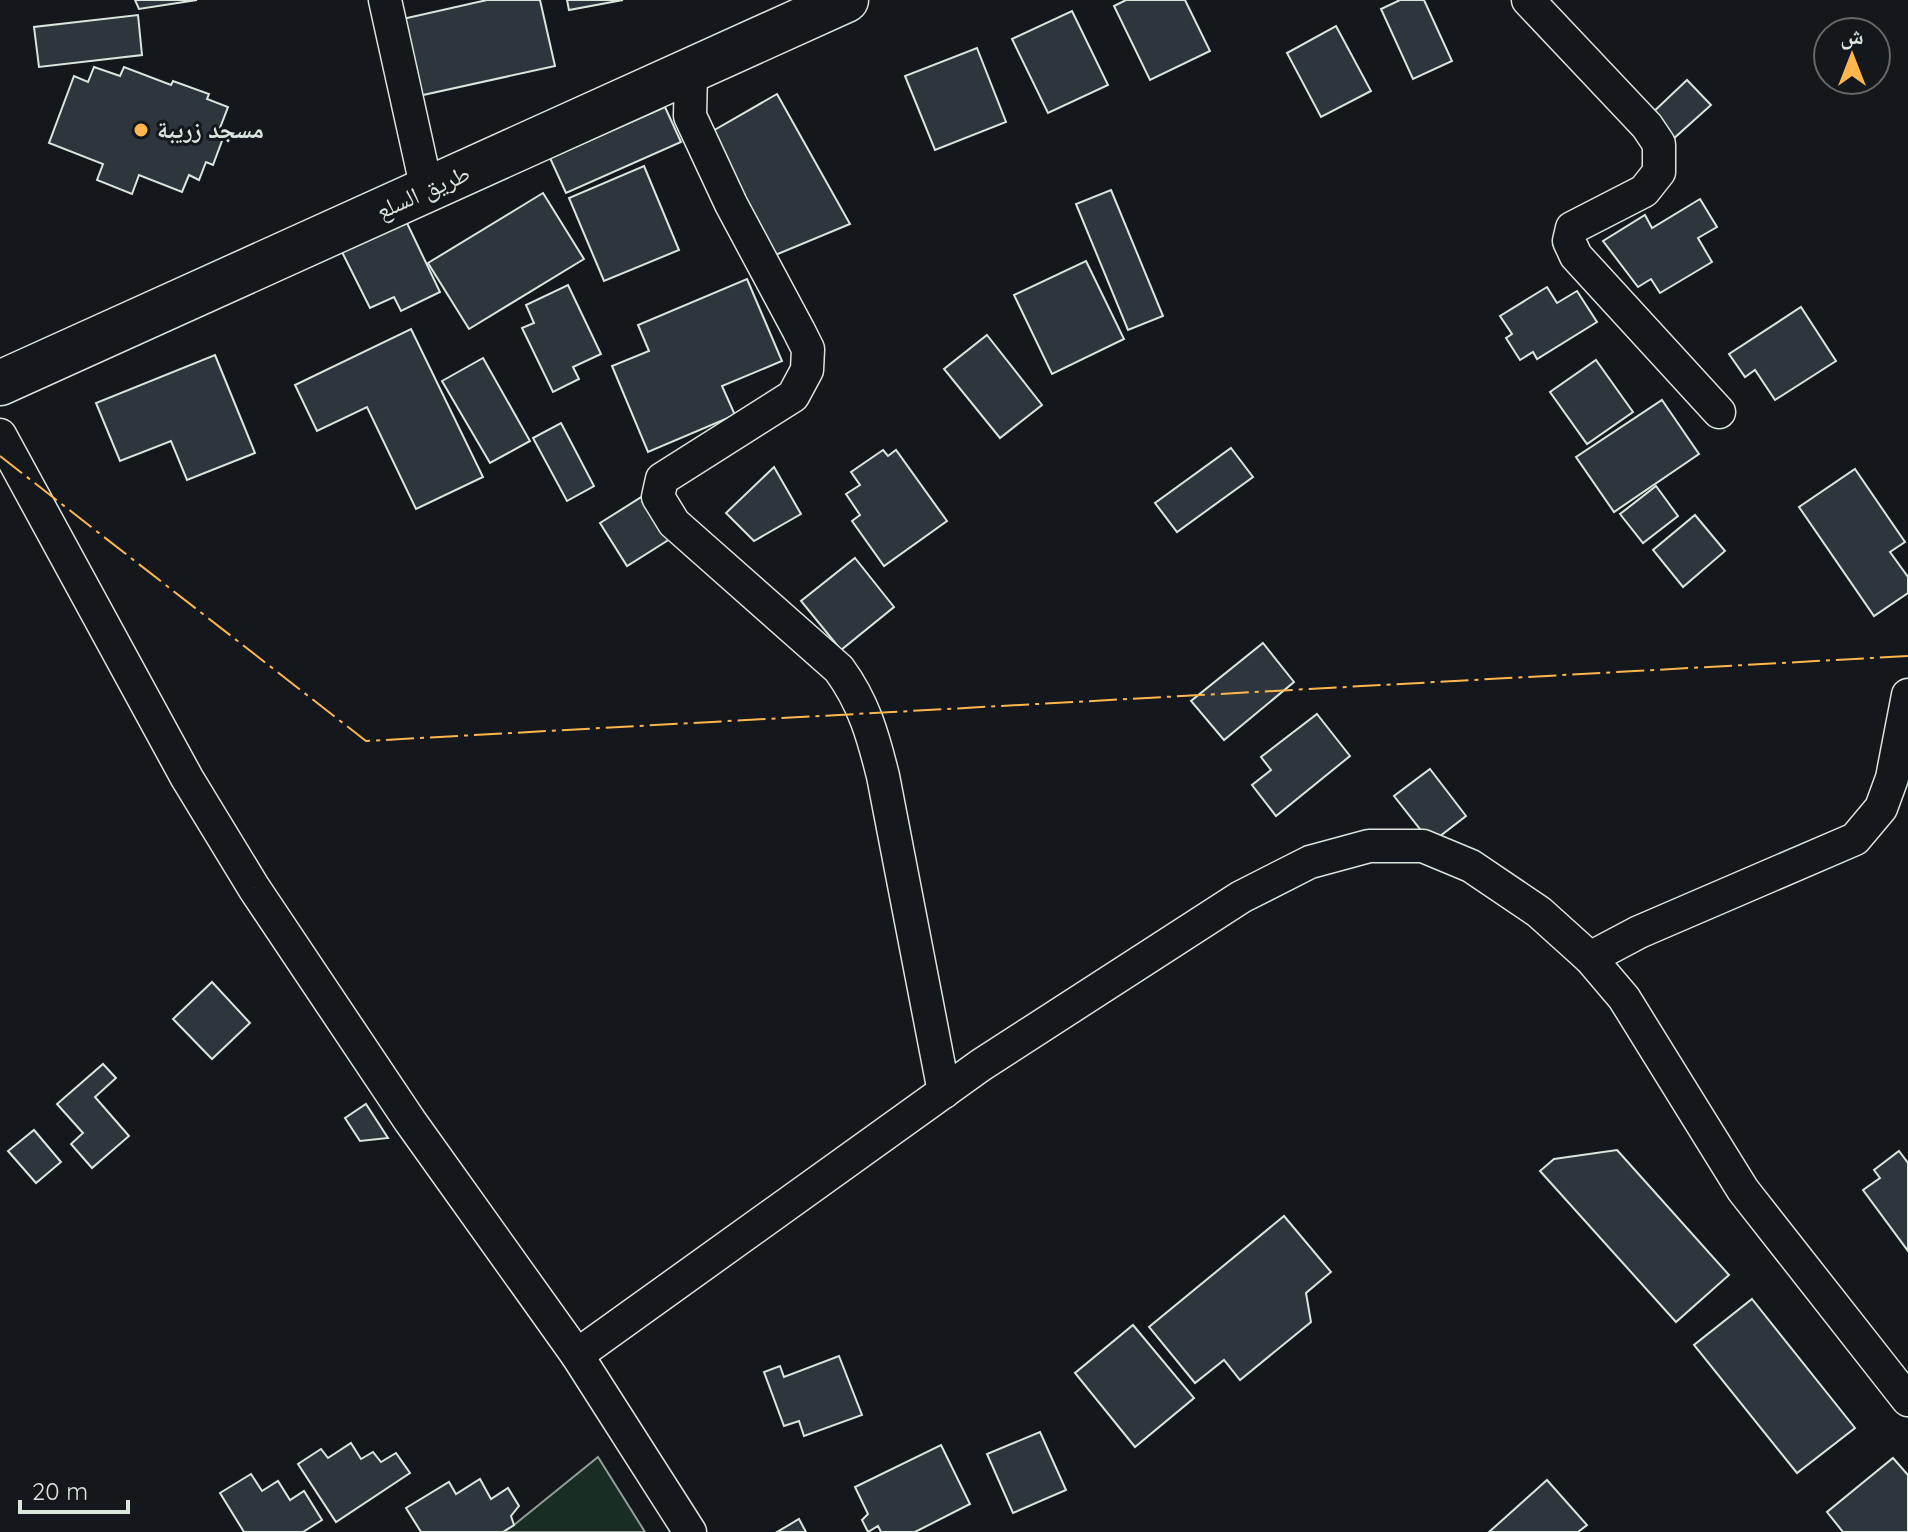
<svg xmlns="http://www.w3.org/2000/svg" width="1908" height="1532" font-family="Quicksand,'Noto Naskh Arabic',sans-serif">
	<rect width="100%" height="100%" fill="#14181c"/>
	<polygon fill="#1a2d24" stroke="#939e99" stroke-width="2" points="598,1457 645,1532 503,1532 514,1525"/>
	<g fill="#2c363c" stroke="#d8e6dc" stroke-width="2">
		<polygon points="135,0 197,0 139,9"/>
		<polygon points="487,0 540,0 555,66 414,97 398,20"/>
		<polygon points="567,0 623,0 569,10"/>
		<polygon points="1126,0 1185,0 1210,51 1150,80 1114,6"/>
		<polygon points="1400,0 1424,0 1452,61 1413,79 1381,9"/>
		<polygon points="1072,11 1108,85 1048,113 1012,39"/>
		<polygon points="138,15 142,55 39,67 34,27"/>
		<polygon points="1336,26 1371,91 1321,117 1287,53"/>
		<polygon points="977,48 1006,122 935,150 905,76"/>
		<polygon points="94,67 120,76 124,67 171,85 173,81 209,94 207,99 228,107 220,128 226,130 213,165 206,162 199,180 189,175 182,192 139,175 132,194 97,180 103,164 49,143 74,76 88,82"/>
		<polygon points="1687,80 1711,105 1672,140 1649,116"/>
		<polygon points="777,94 850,224 773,256 704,136"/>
		<polygon points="665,107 681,142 566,193 550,158"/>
		<polygon points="644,166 679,250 604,281 569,198"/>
		<polygon points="1111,190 1163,316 1128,330 1076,204"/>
		<polygon points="543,193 584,259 469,329 428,263"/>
		<polygon points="1700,199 1717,227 1698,238 1712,262 1660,293 1651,279 1638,287 1603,241 1645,215 1652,228"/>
		<polygon points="406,221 440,292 401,311 394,297 370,308 342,252"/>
		<polygon points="1086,261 1124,339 1052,374 1014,295"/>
		<polygon points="747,279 782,361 722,386 735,415 648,452 612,366 649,351 638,325"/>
		<polygon points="568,285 601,354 573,367 579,379 553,392 522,328 534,323 526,305"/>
		<polygon points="1547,287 1557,303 1577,291 1597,322 1537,359 1533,352 1520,360 1506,338 1512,334 1500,316"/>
		<polygon points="1801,307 1836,361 1775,400 1755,370 1745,377 1729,354"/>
		<polygon points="411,329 483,477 416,509 367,407 317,431 295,385"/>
		<polygon points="987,335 1042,405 1000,438 944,369"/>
		<polygon points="215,355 255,453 187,480 171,441 120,461 96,403"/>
		<polygon points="483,358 530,441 490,463 442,381"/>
		<polygon points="1596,360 1633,412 1587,444 1550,392"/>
		<polygon points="1662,400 1699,454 1614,512 1576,457"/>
		<polygon points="561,423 594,486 567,501 533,438"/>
		<polygon points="1231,448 1253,477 1177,532 1155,503"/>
		<polygon points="883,450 888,456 896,450 947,521 884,566 852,521 860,515 846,494 860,485 851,472"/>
		<polygon points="774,467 801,514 754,541 726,513"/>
		<polygon points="1855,469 1905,542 1890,552 1908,577 1908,593 1874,616 1799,507"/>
		<polygon points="1656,486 1678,516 1643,543 1620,514"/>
		<polygon points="643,496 670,539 627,566 600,523"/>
		<polygon points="1695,515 1725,551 1683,587 1653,550"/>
		<polygon points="855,558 894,607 841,650 801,601"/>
		<polygon points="1263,643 1294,682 1224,740 1191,701"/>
		<polygon points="1317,714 1350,756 1276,816 1252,785 1271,770 1261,757"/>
		<polygon points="1430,769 1466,816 1431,843 1394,796"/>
		<polygon points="212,982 250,1023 212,1059 173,1019"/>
		<polygon points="103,1064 116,1078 95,1097 129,1136 92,1168 71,1144 83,1133 57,1104"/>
		<polygon points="366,1104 388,1138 360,1141 345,1118"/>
		<polygon points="34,1130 61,1162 36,1183 8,1151"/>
		<polygon points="1617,1150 1729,1275 1676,1322 1540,1171 1554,1159"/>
		<polygon points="1899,1151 1908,1163 1908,1251 1863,1190 1880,1178 1874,1170"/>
		<polygon points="1284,1216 1331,1272 1306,1293 1311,1322 1240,1380 1224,1360 1195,1383 1149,1327"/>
		<polygon points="1752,1299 1855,1428 1797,1473 1694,1345"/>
		<polygon points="1133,1325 1194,1398 1135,1447 1075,1373"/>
		<polygon points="839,1356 862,1415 804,1436 799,1421 784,1426 764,1372 780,1366 784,1377"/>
		<polygon points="1040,1432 1066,1490 1013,1513 987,1454"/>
		<polygon points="351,1443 361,1459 373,1452 381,1462 396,1453 410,1473 336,1522 298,1464 321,1449 328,1458"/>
		<polygon points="941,1445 970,1504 915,1532 881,1532 878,1526 868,1532 862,1520 868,1514 855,1487"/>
		<polygon points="1893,1458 1908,1475 1908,1532 1843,1532 1827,1512"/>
		<polygon points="251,1474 262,1491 278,1481 290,1500 304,1491 322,1520 303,1532 244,1532 220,1493"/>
		<polygon points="480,1479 491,1499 508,1488 519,1506 511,1516 514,1525 503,1532 421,1532 406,1508 449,1482 456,1494"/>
		<polygon points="1547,1480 1587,1525 1578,1532 1489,1532"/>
		<polygon points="799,1519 806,1532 777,1532"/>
	</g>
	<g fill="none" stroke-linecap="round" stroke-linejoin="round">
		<defs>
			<g id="street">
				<polyline points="385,0 427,190"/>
				<polyline points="1528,0 1647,126 1659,144 1659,172 1644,191 1572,228 1569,241 1576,256 1719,412"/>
				<path d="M691,70L690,116L731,204L799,331L808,349L807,370L793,396L662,479L658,497L674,523L839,669C864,703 873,736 883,776L944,1092"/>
				<polyline points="0,435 187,778 254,888 410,1121 577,1355 690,1532"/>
				<polyline points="1590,958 1639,932 1855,839 1881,808 1892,778 1908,695"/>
				<polyline points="577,1355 981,1065 1241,897 1310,862 1369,846 1423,846 1471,866 1539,912 1590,958 1624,998 1743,1190 1908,1400"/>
			</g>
			<polyline id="secondary" points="0,383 846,0"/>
		</defs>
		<use href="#street" stroke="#d8e6dc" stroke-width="35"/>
		<use href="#secondary" stroke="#d8e6dc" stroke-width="47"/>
		<use href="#street" stroke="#14181c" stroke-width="32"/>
		<use href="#secondary" stroke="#14181c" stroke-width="44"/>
		<polyline stroke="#ffb74d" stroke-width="2" stroke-dasharray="28 6 4 6" stroke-linecap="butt" points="0,456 366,741 1908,656"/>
	</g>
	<circle fill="#ffb74d" stroke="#14181c" stroke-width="3" cx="141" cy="130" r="8"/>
	<g text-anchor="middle" stroke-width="6" stroke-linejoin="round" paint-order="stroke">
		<g font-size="24" font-weight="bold" fill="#d8e6dc" stroke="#14181c" text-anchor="start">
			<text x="157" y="138">مسجد زريبة</text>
		</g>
		<g font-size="24" fill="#d8e6dc" stroke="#14181c">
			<text transform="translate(423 192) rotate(-24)" y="8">طريق السلع</text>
		</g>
	</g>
	<g transform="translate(1852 56)"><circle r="38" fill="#14181c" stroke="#626a69" stroke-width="2"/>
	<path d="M0-6L14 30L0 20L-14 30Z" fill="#ffb74d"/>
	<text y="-12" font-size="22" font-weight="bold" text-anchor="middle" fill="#d8e6dc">ش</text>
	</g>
	<path d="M20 1500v12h108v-12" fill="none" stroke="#d8e6dc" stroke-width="4"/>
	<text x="32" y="1500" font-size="24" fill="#d8e6dc" stroke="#14181c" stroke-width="6" paint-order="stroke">20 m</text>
</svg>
